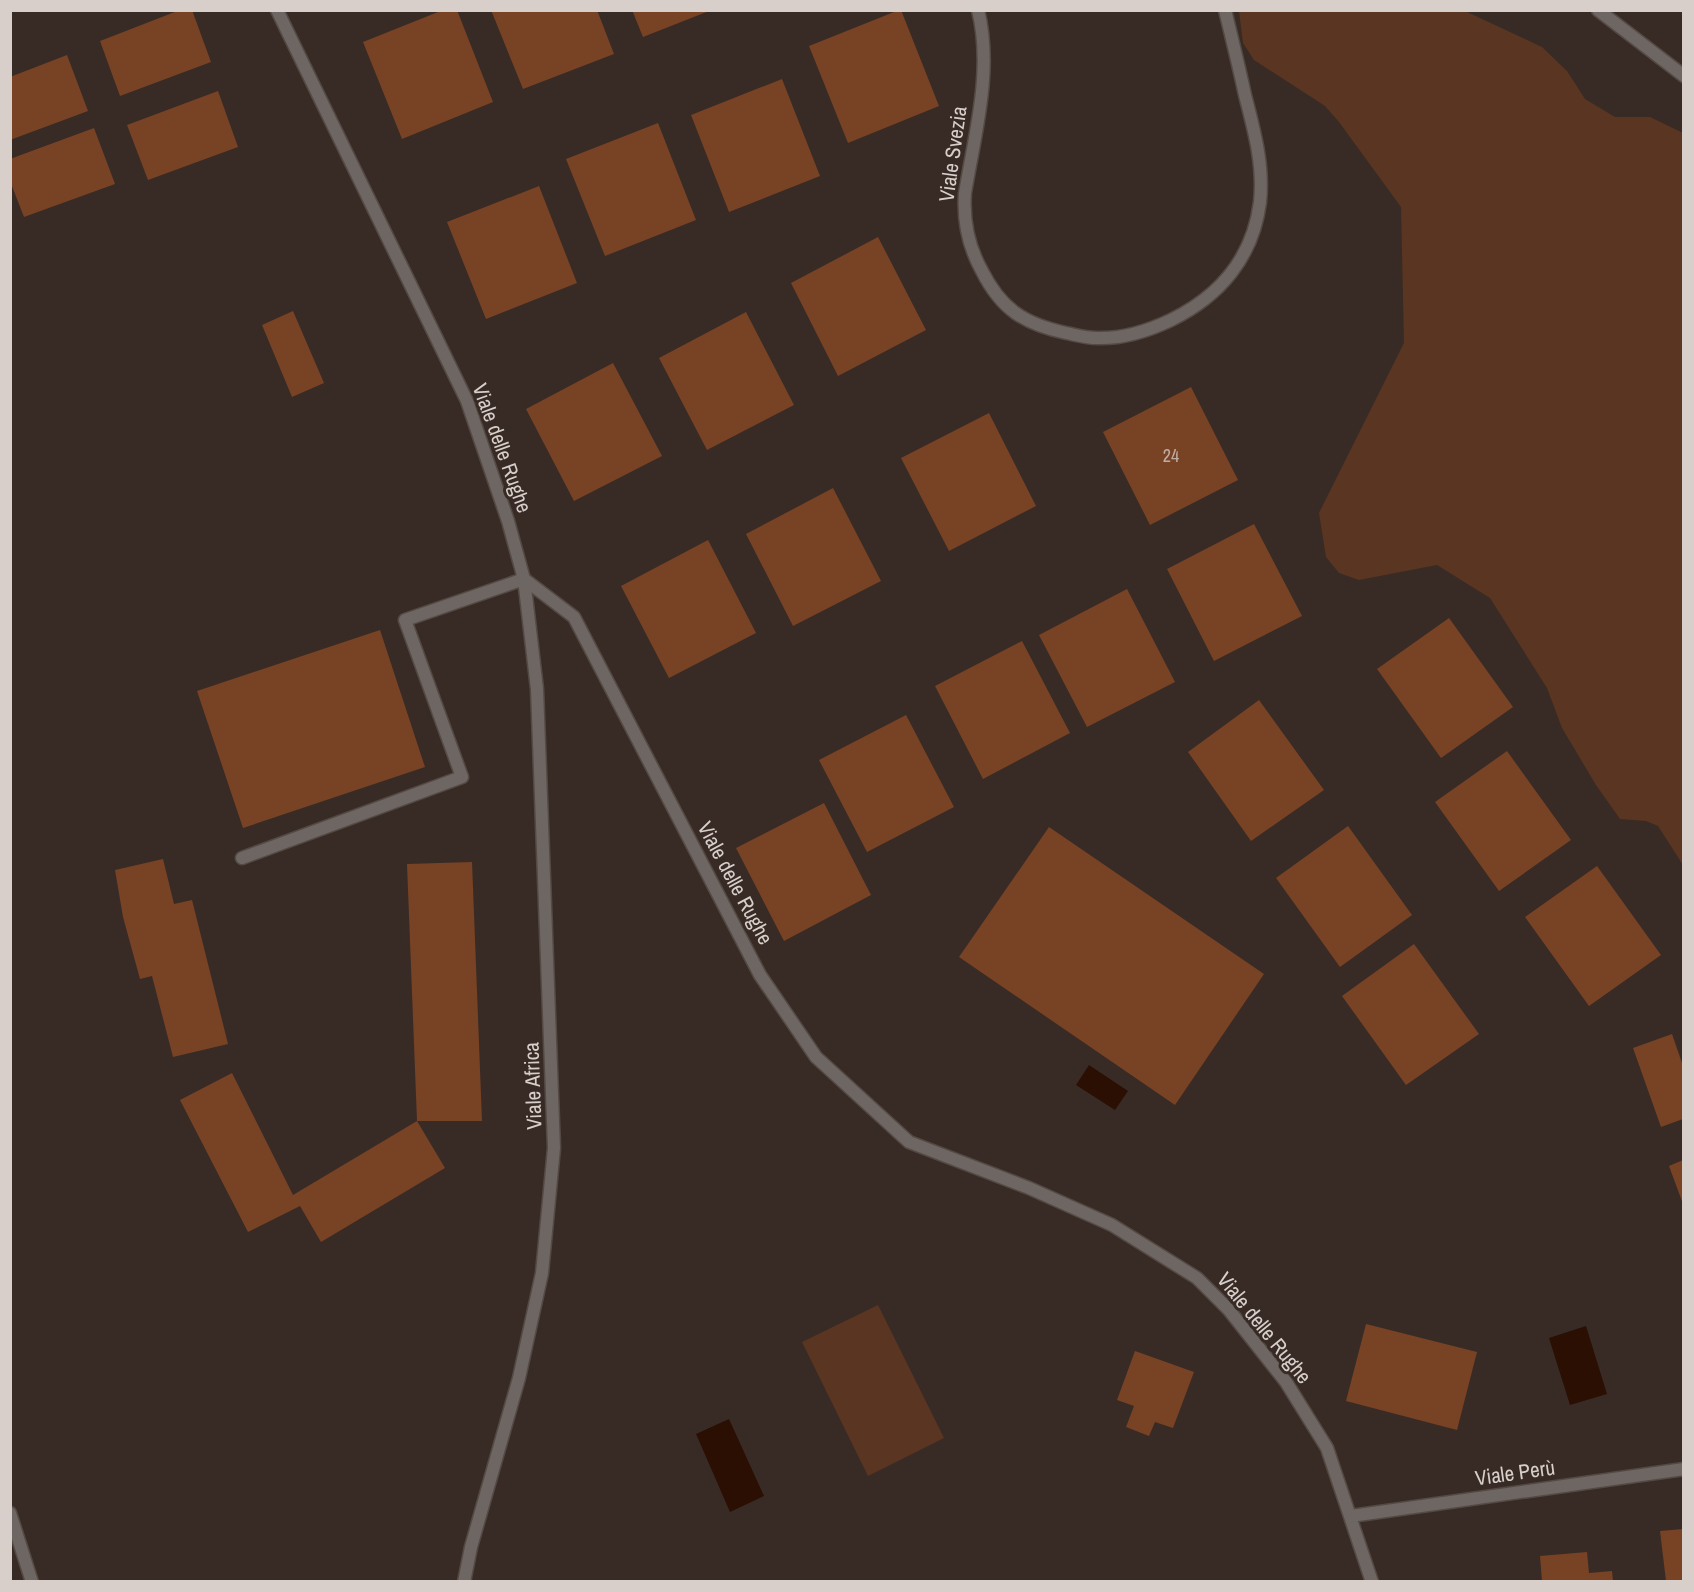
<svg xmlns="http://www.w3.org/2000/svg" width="1694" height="1592" font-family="'Archivo Narrow',sans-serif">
	<rect width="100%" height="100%" fill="#382b25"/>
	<g fill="#5a3521">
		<polygon points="1239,11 1465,11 1542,47 1567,71 1585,99 1615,117 1650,117 1683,133 1683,865 1658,826 1646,821 1620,819 1596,785 1562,728 1547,688 1490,598 1437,565 1359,580 1339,573 1326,557 1319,513 1404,343 1401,207 1339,122 1325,106 1254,60 1243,43"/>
		<polygon points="878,1305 944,1438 868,1476 802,1342"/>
	</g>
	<g fill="#2a0f02">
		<polygon points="1089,1065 1128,1091 1115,1110 1076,1085"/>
		<polygon points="1586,1326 1607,1394 1570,1405 1549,1338"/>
		<polygon points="729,1419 764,1496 730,1512 696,1434"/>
	</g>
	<g fill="#784225">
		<polygon points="180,10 192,10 211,62 120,96 100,41"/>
		<polygon points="443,10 457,10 493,102 402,139 363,42"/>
		<polygon points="491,10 597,10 614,54 523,89"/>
		<polygon points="632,10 709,10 709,11 643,37"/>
		<polygon points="899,10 901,10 939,106 848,143 809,46"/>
		<polygon points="67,55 88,111 10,140 10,77"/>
		<polygon points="782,79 820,176 729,212 691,115"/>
		<polygon points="218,91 238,147 148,180 127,125"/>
		<polygon points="658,123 696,220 605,256 566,159"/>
		<polygon points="94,128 115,184 24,217 10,181 10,159"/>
		<polygon points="539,186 577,283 486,319 447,222"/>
		<polygon points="878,237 926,330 838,376 791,283"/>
		<polygon points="293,311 324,383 292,397 262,325"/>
		<polygon points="746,312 794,405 707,450 659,358"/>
		<polygon points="613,363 662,456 574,501 526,409"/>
		<polygon points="1191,387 1238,480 1150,525 1103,432"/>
		<polygon points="989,413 1036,506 949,551 901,458"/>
		<polygon points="833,488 881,581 793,626 746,534"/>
		<polygon points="1254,524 1302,616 1214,661 1167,569"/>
		<polygon points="708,540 756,633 669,678 621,586"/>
		<polygon points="1127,589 1175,682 1087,727 1039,635"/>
		<polygon points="1449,618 1513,707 1441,758 1377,669"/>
		<polygon points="380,630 425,767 243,828 197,691"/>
		<polygon points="1022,641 1070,733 983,779 935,686"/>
		<polygon points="1259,700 1324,790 1251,841 1188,752"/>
		<polygon points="906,715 954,807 867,852 819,760"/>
		<polygon points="1507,751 1571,840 1499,891 1435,802"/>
		<polygon points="824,803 871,895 784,941 736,848"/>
		<polygon points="1348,826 1412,915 1340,967 1276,878"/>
		<polygon points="1049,827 1264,974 1175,1105 959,957"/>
		<polygon points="163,859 174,904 192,900 228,1044 173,1057 152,976 140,979 123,917 115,870"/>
		<polygon points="472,862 482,1121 417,1121 407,864"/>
		<polygon points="1597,866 1661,955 1589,1006 1525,917"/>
		<polygon points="1414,944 1479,1034 1406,1085 1342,996"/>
		<polygon points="1672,1034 1683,1066 1683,1119 1661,1127 1633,1048"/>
		<polygon points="232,1073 293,1195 417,1121 445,1168 321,1242 300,1206 248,1232 180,1100"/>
		<polygon points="1683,1160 1683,1204 1669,1166"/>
		<polygon points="1366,1324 1477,1352 1457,1430 1346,1401"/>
		<polygon points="1135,1351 1194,1372 1173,1428 1155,1422 1149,1436 1126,1427 1134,1406 1117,1400"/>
		<polygon points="1683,1529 1683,1581 1666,1581 1660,1531"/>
		<polygon points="1587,1552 1589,1573 1612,1571 1613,1581 1542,1581 1540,1556"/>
	</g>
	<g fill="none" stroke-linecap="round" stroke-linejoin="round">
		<defs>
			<g id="service">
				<polyline points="1598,10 1684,76"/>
				<polyline points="242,858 462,777 405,620 524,579"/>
			</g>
			<g id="minor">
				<polyline points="277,10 467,401 508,521 524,579 537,689 554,1148 542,1273 519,1378 471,1547 464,1582"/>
				<path d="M978,10C993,70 975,133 965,193C963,221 968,246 982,271C1001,309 1024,324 1066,333C1076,335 1086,338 1097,338C1124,339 1148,331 1171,320C1220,296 1253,257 1260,202C1264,165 1254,130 1245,95C1239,67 1232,39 1225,10"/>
				<polyline points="524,579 574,617 760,975 816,1057 909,1142 1029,1188 1112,1225 1197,1278 1229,1310 1286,1382 1327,1448 1372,1582"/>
				<polyline points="10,1513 32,1582"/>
				<polyline points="1351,1516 1684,1469"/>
			</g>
		</defs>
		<use href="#service" stroke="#554943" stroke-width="15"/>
		<use href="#minor" stroke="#554943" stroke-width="15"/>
		<use href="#service" stroke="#6d6663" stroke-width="12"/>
		<use href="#minor" stroke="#6d6663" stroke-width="12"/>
	</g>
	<g text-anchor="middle" stroke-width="6" stroke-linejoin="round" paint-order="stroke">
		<g font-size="18" fill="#c0aca2">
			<text x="1171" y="462">24</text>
		</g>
		<g font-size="21" fill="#d8cfcb" stroke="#382b25">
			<text transform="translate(953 154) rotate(-82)" y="7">Viale Svezia</text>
			<text transform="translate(502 448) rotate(70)" y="7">Viale delle Rughe</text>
			<text transform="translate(735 883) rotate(62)" y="7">Viale delle Rughe</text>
			<text transform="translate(533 1086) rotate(-92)" y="7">Viale Africa</text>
			<text transform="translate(1264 1328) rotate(51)" y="7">Viale delle Rughe</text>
			<text transform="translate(1515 1473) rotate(-8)" y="7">Viale Perù</text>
		</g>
	</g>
	<rect width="1694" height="1592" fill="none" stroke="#d8cfcb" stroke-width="24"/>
</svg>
